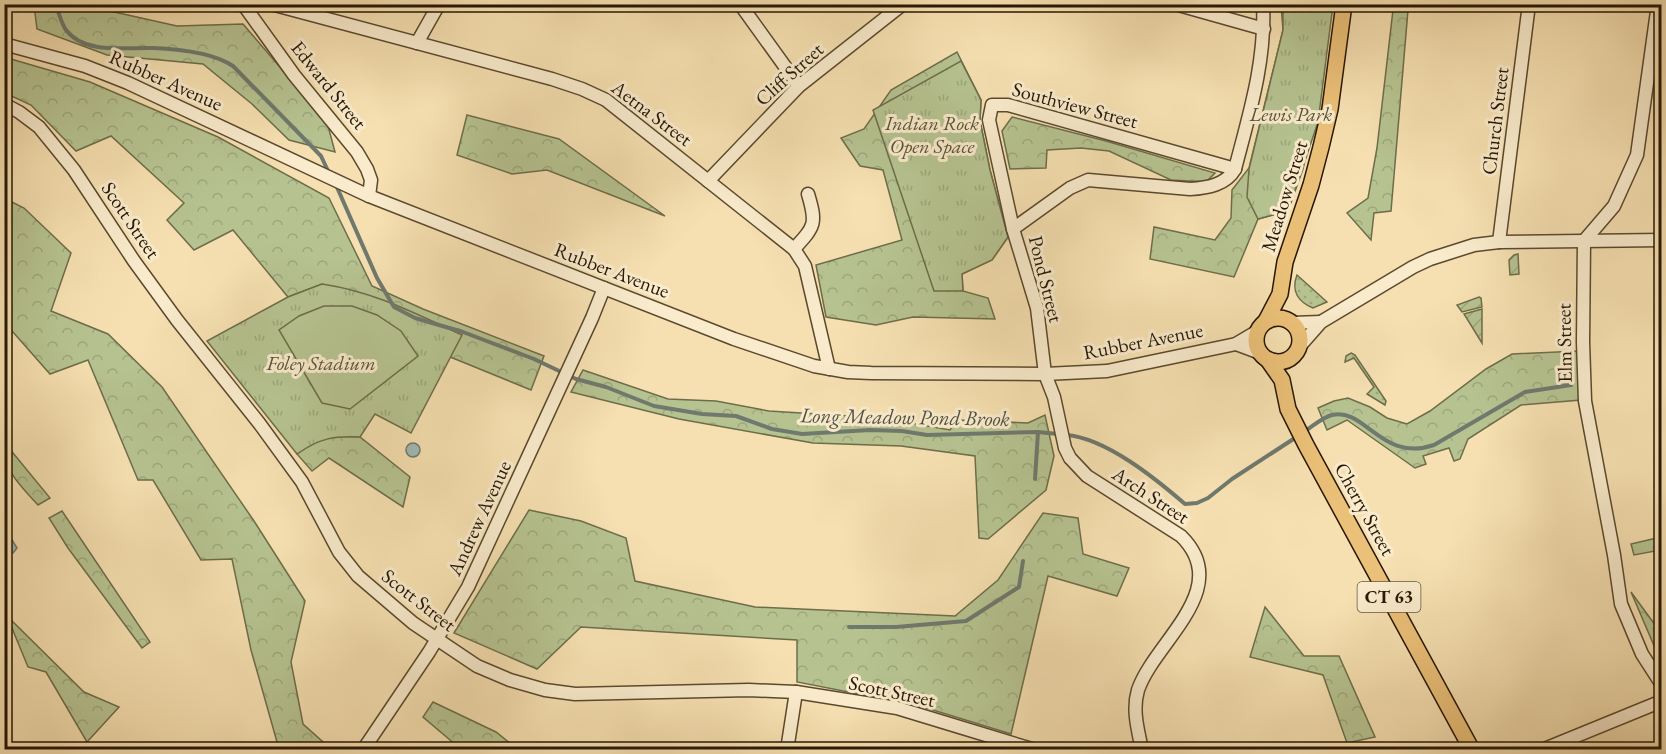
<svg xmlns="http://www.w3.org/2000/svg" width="1666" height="754" font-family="'EB Garamond',serif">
	<defs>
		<pattern id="grass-dots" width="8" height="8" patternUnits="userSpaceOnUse" patternTransform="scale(1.5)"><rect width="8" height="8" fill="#b6c391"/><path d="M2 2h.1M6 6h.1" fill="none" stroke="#9ca77b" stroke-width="1.8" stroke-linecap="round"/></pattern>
		<pattern id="forest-crowns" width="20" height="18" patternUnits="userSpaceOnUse" patternTransform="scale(1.5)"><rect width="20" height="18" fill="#b6c391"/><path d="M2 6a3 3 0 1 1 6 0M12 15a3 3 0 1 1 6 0" fill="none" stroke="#9ca77b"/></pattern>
		<pattern id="park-tufts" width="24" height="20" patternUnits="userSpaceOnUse" patternTransform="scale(1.5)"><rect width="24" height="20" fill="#b6c391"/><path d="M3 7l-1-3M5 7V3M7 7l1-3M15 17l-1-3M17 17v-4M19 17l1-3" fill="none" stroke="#9ca77b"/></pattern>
		<pattern id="garden-furrows" width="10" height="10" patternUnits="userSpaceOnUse" patternTransform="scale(1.5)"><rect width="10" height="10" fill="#b6c391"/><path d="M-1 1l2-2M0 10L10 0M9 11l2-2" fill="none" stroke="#9ca77b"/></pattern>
		<pattern id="water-ripples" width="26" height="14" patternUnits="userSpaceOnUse" patternTransform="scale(1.5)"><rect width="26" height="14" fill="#9fbbb5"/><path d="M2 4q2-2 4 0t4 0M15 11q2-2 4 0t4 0" fill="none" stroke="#89a09a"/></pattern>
	</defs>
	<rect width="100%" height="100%" fill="#f6e0b1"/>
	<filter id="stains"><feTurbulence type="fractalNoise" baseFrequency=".00333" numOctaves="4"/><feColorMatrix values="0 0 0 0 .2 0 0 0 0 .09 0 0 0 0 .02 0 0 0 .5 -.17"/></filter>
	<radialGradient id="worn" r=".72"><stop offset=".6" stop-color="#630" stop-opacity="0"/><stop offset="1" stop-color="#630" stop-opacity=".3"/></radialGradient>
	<g fill="url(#grass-dots)" stroke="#6e6d4a" stroke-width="1.5">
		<path d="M1297,275L1327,302L1313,308C1298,302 1291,291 1297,275Z"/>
		<polygon points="1351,353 1355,355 1386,401 1385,405 1367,394 1374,387 1354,358 1345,362 1346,356"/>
	</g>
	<g fill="url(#forest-crowns)" stroke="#6e6d4a" stroke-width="1.5">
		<polygon points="34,5 90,5 92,7 177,26 243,24 327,122 335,152 289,140 252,104 203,64 107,55 37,29"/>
		<polygon points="1281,5 1332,5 1319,97 1303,169 1288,211 1258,219 1234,277 1150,259 1154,227 1215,240 1231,218 1232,190 1249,168 1283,30"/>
		<polygon points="1393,10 1408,10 1391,211 1374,213 1371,240 1347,213 1368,198 1377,148"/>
		<polygon points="957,52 981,100 980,121 990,170 1008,237 992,260 962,274 963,291 988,298 995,319 913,317 876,325 826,317 816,265 902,240 883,170 860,166 841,138 864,129 891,90"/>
		<polygon points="4,57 90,82 218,137 329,198 372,286 423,309 544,356 531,390 416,343 322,284 288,297 233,230 194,250 167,220 184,203 111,136 76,151 31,105 5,93"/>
		<polygon points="467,115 559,139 665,216 547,170 512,174 457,155"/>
		<polygon points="1012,117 1106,141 1215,173 1206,182 1171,180 1109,151 1081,148 1047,150 1046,168 1010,169 1002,131"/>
		<polygon points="4,198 24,208 71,253 51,311 108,334 162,387 254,521 305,601 291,662 303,724 331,749 279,749 251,650 232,559 201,560 153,480 138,480 88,360 50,374 5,323"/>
		<polygon points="1579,351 1581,400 1521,405 1468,439 1460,459 1454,461 1449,448 1423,456 1426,464 1415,468 1347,420 1327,430 1318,408 1334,401 1348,398 1370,407 1387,418 1407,424 1430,411 1486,369 1512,354"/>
		<polygon points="583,370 668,399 716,401 769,411 882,418 950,430 957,420 1028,423 1045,415 1054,456 1046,490 988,539 979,538 975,456 901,446 813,443 679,419 571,392"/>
		<polygon points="335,436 360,437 410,477 403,507 329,458 312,471 297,454 313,443"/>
		<path d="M4,442L50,498L38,505C19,484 4,472 4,442Z"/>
		<polygon points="529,510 581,521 626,538 635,581 755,607 955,616 998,580 1043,513 1078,518 1083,554 1129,568 1117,596 1048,576 1011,734 920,706 797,682 797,640 581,627 537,669 454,633"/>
		<polygon points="62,511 150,642 142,648 68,548 49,518"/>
		<polygon points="1661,537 1661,550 1634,555 1631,544"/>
		<polygon points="1631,592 1661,633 1661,662"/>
		<polygon points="1265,607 1304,656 1339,656 1375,737 1347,743 1323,675 1250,657"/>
		<polygon points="7,616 84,692 119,707 87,742 46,672 28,667"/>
		<polygon points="433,702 496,732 517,749 453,749 456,745 423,717"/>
	</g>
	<g fill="url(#park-tufts)" stroke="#6e6d4a" stroke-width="1.5">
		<polygon points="1283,5 1333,5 1318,122 1288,211 1258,219 1247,197 1249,169 1283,30"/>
		<polygon points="961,61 981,100 980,121 990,170 1008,237 992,260 962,274 963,291 934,291 873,110"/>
		<path d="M322,284C375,292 414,313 462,335L411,433L375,414L360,437C333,436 320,438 297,454L207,341L288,297Z"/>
	</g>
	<g fill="url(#garden-furrows)" stroke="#6e6d4a" stroke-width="1.5">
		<polygon points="1518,254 1519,274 1510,275 1509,260 1514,255"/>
		<polygon points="1479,297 1481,298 1482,307 1462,312 1457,305"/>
		<polygon points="1482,309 1482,343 1464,314"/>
	</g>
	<polygon fill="#b6c391" stroke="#6e6d4a" stroke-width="1.5" points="324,306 352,306 377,315 401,331 418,356 350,409 322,403 279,330 299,316"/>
	<g fill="url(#water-ripples)" stroke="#6f796e" stroke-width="1.5">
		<circle cx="413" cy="450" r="7"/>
		<polygon points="9,535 17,548 13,553 5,554 5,538"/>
	</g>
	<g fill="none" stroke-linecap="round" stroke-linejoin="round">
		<g stroke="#6f796e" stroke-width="4">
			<path d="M55,4C59,12 61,23 66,30C85,55 126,47 153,48C178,49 212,52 233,66L321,156L329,173"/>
			<polyline points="336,185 377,278 394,307 415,318 463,332 534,359 576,379 606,387 654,406 702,414 736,416 772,429 802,434 870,430 902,431 927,435 1038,432 1058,434"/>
			<path d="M1305,431C1313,426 1323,417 1332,415C1365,407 1382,463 1434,445L1525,392L1571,385"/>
			<path d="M1066,435C1106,438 1156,479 1185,504L1197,503L1208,498L1232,479L1298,436"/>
			<polyline points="1035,479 1038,432"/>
			<polyline points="849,627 896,627 966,621 1019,587 1023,561"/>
		</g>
		<defs>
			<g id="minor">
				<polyline points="243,4 294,75 357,152 367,169 371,180 369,196"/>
				<polyline points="271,4 552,79 582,89 606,100 794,249 805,266 829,369"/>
				<polyline points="740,4 799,86"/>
				<polyline points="1175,4 1264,29"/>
				<polyline points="1658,4 1637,155 1614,206 1584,241 1583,342 1585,401 1614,555 1621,604 1642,654 1662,685"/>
				<polyline points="417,43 439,4"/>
				<polyline points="4,44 85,66 128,83 369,196 734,339 814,366 848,372 871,373 1045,374 1107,371 1236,344 1258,331"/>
				<polyline points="4,104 19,112 39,127 74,170 134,261 177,320 259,423 302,482 339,552 358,576 413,623 477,666 510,680 545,690 575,694 749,690 796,692 897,708 1035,750"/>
				<polyline points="708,181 799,86 903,4"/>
				<path d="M1013,229L1070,188L1088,180L1190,189C1207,188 1226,185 1235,169C1249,115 1266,61 1263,4"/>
				<polyline points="1499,242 1529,4"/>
				<path d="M794,249C815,226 817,224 808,194"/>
				<polyline points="1292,323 1321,322"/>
				<polyline points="1236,344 1260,353"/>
				<polyline points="1299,347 1321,322 1413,267 1430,259 1474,245 1499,242 1662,240"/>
				<polyline points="363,750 429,652 468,587 592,318 604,288"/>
				<polyline points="787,750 796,692"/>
				<path d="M1142,750C1138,730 1132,710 1138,690C1154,642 1235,589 1181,536L1087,476L1070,458L1065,448L1054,397L1045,374L1037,308L1013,229L989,120L992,105H1008L1235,169"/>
				<polyline points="1542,750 1662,701"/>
			</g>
			<g id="major">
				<circle cx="1278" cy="340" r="22"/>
				<polyline points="1266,321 1280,294 1285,262 1311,185 1321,147 1330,109 1344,4"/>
				<polyline points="1268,360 1282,380 1288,409 1306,445 1472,750"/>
			</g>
		</defs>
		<use href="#minor" stroke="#5a492f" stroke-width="15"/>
		<use href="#major" stroke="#261704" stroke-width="18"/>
		<use href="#minor" stroke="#f9ebcc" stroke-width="12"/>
		<use href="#major" stroke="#ebc078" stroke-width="15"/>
	</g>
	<g text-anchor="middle" stroke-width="6" stroke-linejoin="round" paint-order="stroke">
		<rect fill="#f9ebcc" stroke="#655740" stroke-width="1.5" x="1357.5" y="582" width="63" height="30" rx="4.5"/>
		<g font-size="18" font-weight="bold" fill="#261704">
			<text x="1389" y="603">CT 63</text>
		</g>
		<g font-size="20" fill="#261704" stroke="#f9ebcc">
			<text transform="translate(789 74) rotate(-42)" y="7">Cliff Street</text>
			<text transform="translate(166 80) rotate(24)" y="7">Rubber Avenue</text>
			<text transform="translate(329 85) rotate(51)" y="7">Edward Street</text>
			<text transform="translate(1075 105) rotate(15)" y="7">Southview Street</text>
			<text transform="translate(652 113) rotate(37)" y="7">Aetna Street</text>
			<text transform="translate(1495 121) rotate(-83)" y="7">Church Street</text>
			<text transform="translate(1284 196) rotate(-73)" y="7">Meadow Street</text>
			<text transform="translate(131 220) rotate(56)" y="7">Scott Street</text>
			<text transform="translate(612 270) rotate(21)" y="7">Rubber Avenue</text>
			<text transform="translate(1046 279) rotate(76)" y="7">Pond Street</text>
			<text transform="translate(1143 341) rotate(-11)" y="7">Rubber Avenue</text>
			<text transform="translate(1564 343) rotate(-91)" y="7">Elm Street</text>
			<text transform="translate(1151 495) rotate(33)" y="7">Arch Street</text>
			<text transform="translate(1365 509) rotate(61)" y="7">Cherry Street</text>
			<text transform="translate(479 518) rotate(-65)" y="7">Andrew Avenue</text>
			<text transform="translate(419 600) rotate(38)" y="7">Scott Street</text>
			<text transform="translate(892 691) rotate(12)" y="7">Scott Street</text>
		</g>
		<g font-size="20" font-style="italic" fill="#585335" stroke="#f9ebcc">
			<text x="1291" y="121">Lewis Park</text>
			<text x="932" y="130">Indian Rock<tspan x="932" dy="23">Open Space</tspan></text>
			<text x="321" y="370">Foley Stadium</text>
		</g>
		<g font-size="21" font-style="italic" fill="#505042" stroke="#f9ebcc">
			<text transform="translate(905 417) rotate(1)" y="7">Long Meadow Pond Brook</text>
		</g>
	</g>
	<rect width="1666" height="754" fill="none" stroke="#f6e0b1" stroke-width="24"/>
	<rect x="6" y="6" width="1654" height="742" fill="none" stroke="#261704" stroke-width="3"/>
	<rect x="12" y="12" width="1642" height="730" fill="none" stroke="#261704" stroke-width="1.5"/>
	<rect width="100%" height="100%" filter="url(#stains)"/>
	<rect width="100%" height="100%" fill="url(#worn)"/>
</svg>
